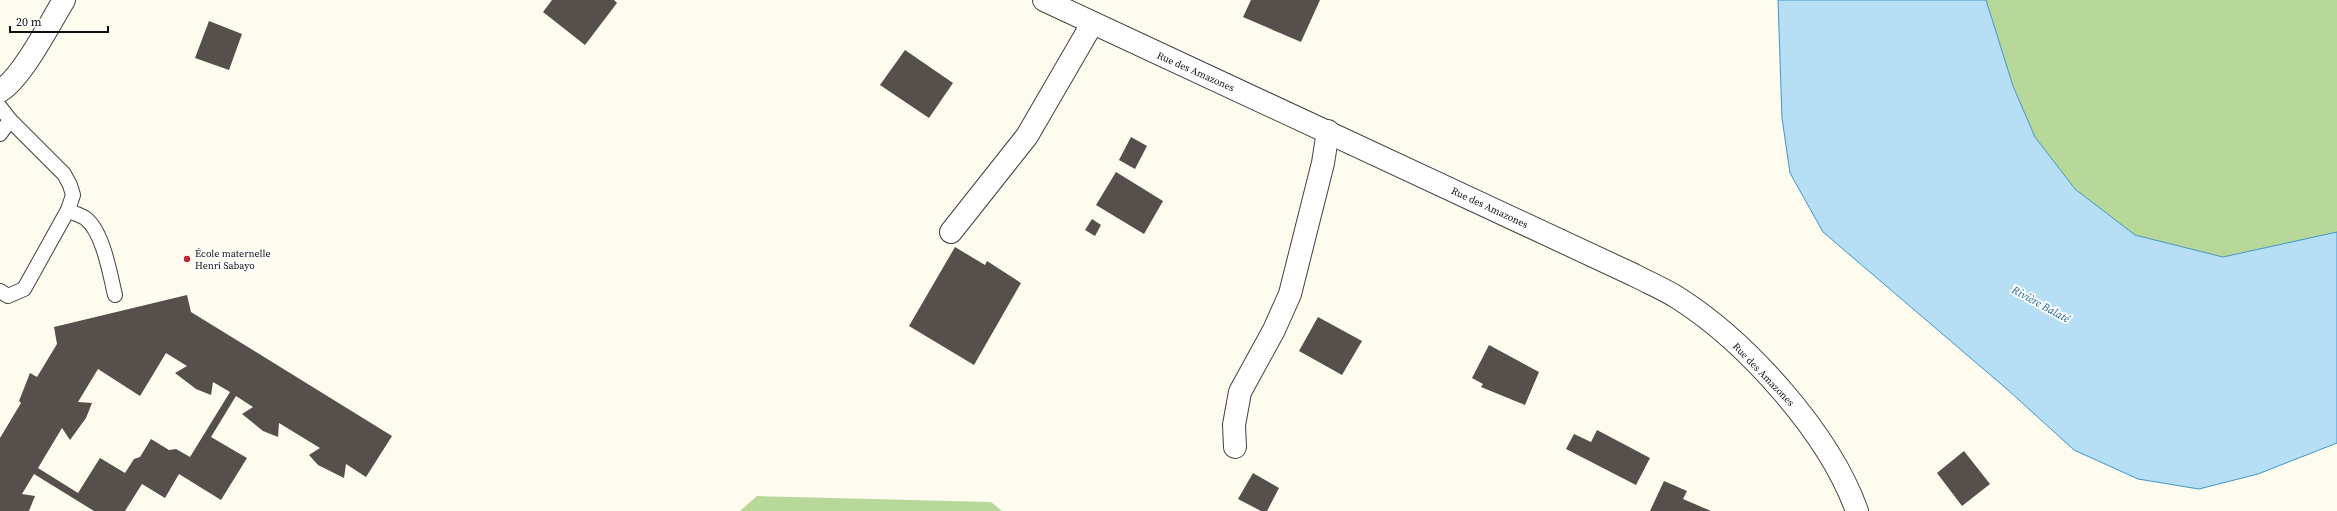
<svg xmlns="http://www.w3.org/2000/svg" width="2337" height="511" font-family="'Source Serif 4',serif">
	<rect width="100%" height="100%" fill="#fefbef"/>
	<g fill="#b8d89a">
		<polygon points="1986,0 2337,0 2337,232 2223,257 2135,235 2075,189 2035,137 2013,86"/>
		<polygon points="757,496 991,502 1002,511 740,511"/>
	</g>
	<polygon fill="#b6def4" stroke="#4096c8" points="1778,0 1986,0 2013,86 2035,137 2075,189 2135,235 2223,257 2337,232 2337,443 2258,474 2199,489 2138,479 2074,450 2008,390 1823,232 1790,173 1782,118"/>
	<g fill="#564f4b" fill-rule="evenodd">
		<polygon points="552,0 614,0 617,3 585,45 543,12"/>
		<polygon points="1251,0 1320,0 1301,42 1243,17"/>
		<polygon points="209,21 242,34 229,70 195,58"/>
		<polygon points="905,50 953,83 929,118 880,85"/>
		<polygon points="1131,137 1147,146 1135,169 1119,160"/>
		<polygon points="1116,172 1163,201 1144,234 1096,205"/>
		<polygon points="1092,219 1101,225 1095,236 1085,230"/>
		<polygon points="955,247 985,265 987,261 1021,283 974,365 909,326"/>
		<path d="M187,295L191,312L392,436L366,477L346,464L344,478L318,465L309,455L320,448L279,423L278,437L263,431L242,414L253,407L236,396L211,437L247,458L221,500L179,474L165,498L142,484L125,511H94L34,474L22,494L35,496L29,511H0V438L21,403L19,401L30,373L37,377L57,344L54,327ZM166,353L187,366L175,373L196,389L211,395L213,382L230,392L190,457L176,449L169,450L151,439L140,457L134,459L125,473L100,458L78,493L38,468L62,428L70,440L86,418L92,403L78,402L98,369L140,396Z"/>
		<polygon points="1318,317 1362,341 1342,375 1299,351"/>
		<polygon points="1489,345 1539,372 1525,405 1481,387 1483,384 1472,378"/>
		<polygon points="1597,430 1650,458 1636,485 1566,449 1574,434 1591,442"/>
		<polygon points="1964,451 1990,484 1962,506 1937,473"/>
		<polygon points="1253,473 1279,488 1267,511 1261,511 1238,499"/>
		<polygon points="1664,481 1687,491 1683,499 1711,511 1650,511"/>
	</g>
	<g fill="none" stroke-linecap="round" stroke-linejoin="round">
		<defs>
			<g id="service">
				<polyline points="0,107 10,120 64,174 70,185 73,195 68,210 24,289 8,296 0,291"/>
				<polyline points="0,134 10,120"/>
				<path d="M68,210C73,213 80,215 85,218C103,231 110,274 115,295"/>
			</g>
			<g id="minor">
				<path d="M1044,0L1634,275C1649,283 1664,289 1678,298C1747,342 1829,433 1857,511"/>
				<path d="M0,91C22,78 50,23 64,0"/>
				<polyline points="951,232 1027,136 1092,24"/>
				<polyline points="1235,447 1234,425 1240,392 1274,330 1290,294 1323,163 1328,131"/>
			</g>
		</defs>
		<use href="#service" stroke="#414141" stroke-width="16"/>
		<use href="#minor" stroke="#414141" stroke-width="24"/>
		<use href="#service" stroke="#fff" stroke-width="14"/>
		<use href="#minor" stroke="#fff" stroke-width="22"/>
	</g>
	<circle fill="#b82b36" stroke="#fff" stroke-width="1.5" cx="187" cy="259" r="4"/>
	<g text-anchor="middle" stroke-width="4" stroke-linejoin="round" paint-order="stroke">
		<g font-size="10" fill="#0e0e0e" stroke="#fff">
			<text transform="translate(1196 71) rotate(24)" y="4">Rue des Amazones</text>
			<text transform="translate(1490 207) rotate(25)" y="4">Rue des Amazones</text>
			<text transform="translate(1764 374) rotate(46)" y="4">Rue des Amazones</text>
		</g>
		<g font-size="10" fill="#0e0e0e" stroke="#fff" text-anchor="start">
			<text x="195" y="257">École maternelle<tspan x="195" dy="12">Henri Sabayo</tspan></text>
		</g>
		<g font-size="11" font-style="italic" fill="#1c679b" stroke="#fff">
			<text transform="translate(2041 304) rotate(29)" y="4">Rivière Balaté</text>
		</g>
	</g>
	<path d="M10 26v6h98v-6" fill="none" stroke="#0e0e0e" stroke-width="2"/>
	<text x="16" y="26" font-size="12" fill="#0e0e0e" stroke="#ffffff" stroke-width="3" paint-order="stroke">20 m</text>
</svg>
